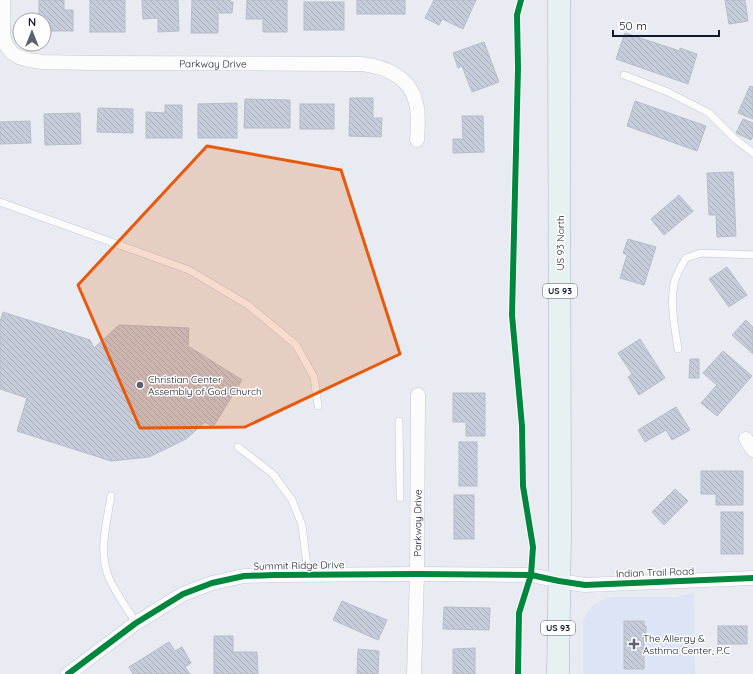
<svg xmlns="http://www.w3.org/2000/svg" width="753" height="674" font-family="Quicksand,sans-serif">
	<defs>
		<pattern id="building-back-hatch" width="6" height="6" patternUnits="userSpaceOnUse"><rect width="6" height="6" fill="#c6ccd9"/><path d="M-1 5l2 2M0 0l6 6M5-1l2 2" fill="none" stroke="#a9afbb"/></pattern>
	</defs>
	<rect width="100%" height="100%" fill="#e8ebf2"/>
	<polygon fill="#dce4f5" points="694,593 695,674 583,674 583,621 587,613 593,605 602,600 612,597 675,597"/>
	<g fill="url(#building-back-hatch)" stroke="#b7bcc9">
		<polygon points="39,0 64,0 64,10 73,10 73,31 44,31 44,20 39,20"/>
		<rect x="90" y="0" width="35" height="32"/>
		<polygon points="142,0 178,0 179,31 158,32 158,18 143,19"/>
		<polygon points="192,0 230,0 230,2 233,2 232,13 218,13 218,33 191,33"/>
		<polygon points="247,0 287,0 287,32 263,32 263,19 246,19"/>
		<rect x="357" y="0" width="48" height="14"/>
		<polygon points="434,0 476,0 463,29 442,19 439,25 425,18"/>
		<polygon points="725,0 745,0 748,21 729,24"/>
		<rect x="304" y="2" width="40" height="28"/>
		<polygon points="625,33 680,51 680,48 697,54 688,84 616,59"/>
		<polygon points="484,42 499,82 472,92 462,66 458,68 453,53"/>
		<polygon points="750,86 753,87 753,119 738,113"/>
		<polygon points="350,98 373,98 373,118 382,118 381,137 349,136"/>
		<polygon points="245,99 290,100 290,128 244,128"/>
		<polygon points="635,101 706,126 697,151 627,126"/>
		<polygon points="237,103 237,138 198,138 198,104"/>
		<rect x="300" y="104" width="34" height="25"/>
		<polygon points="165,105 182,105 182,138 146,138 146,112 165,113"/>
		<polygon points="98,108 133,109 133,133 97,132"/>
		<polygon points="80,113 81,144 45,145 44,114"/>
		<polygon points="462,116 483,116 484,152 453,153 453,139 463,139"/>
		<polygon points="743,119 753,123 753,136 751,140 736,133"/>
		<polygon points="30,121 31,143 0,144 0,122"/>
		<polygon points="733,172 736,236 717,237 716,215 709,215 707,173"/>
		<polygon points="679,195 693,211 664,235 651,219"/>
		<polygon points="628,239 656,247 644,285 620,278 627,255 623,253"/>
		<polygon points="727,267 747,295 729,307 709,279"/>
		<polygon points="3,312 90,340 94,348 119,325 189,328 188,346 242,380 213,427 205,422 186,439 149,457 111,461 17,431 27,398 0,389 0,322"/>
		<polygon points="746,320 753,327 753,354 732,335"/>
		<polygon points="640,339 665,378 639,395 628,377 632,374 618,353"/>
		<polygon points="723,351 752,376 717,416 701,403 717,385 703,373"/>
		<polygon points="690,359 699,359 699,378 689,378"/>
		<polygon points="453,393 485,393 485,436 466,436 466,422 453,422"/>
		<polygon points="676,407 690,430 672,440 666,430 645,442 638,430"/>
		<rect x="459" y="442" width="18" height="44"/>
		<polygon points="701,471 743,471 743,505 716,505 716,494 701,494"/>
		<polygon points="675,489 688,501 664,525 652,512"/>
		<rect x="454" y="495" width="20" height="44"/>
		<rect x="721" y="512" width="22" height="42"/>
		<polygon points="342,601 387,620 378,640 333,620"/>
		<polygon points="444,607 490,608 489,630 443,629"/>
		<polygon points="624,621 644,621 644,626 646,626 646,637 644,637 644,669 624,669"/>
		<rect x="718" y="626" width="29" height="18"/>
		<polygon points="214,636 233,636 233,652 257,652 258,674 214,674"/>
		<polygon points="169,642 175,651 182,647 191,663 185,667 190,674 133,674 129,667"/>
		<polygon points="475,648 475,674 453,674 453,649"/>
		<polygon points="358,649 379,651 378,674 357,674"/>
	</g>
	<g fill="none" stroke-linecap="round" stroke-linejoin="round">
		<defs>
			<g id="service">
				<polyline points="624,75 668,92 709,113 735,139 753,153"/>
				<polyline points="0,202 189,270 248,305 296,345 314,377 318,406"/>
				<path d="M678,349C675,328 670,306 674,284C676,274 681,266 686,258L701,253L753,255"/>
				<polyline points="399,421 400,498"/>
				<polyline points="238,447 273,474 292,500 302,525 308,574"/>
				<path d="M111,496C107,522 98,552 109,578C116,594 127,608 136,623"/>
			</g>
			<g id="minor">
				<path id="s1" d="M3,0V35L6,45L12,53L19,57L29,60L42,62L93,63L362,64C386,67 410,77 416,103C419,115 418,128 417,140"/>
				<polyline points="746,439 753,450"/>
				<polyline points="68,674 136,623 183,594 212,583 244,576 275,575 417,574 531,575 559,581 585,585 753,578"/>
				<path id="s2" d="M414,674L417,574L418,395"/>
			</g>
			<polyline id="primary" points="558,674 560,534 559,0"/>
		</defs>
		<use href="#service" stroke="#c2c8d5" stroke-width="8"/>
		<use href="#minor" stroke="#c2c8d5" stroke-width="15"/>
		<use href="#primary" stroke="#a5b6bc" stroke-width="23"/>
		<use href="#service" stroke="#fcfcfd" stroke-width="7"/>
		<use href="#minor" stroke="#fcfcfd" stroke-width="14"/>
		<use href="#primary" stroke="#e7f0f2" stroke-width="22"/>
		<defs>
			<g id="cycleway">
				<polyline points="68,674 136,623 183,594 212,583 244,576 275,575 417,574 531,575 559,581 585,585 753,578"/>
				<polyline points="518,674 519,613 531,575 533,547 523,486 522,426 512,315 518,68 517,15 521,0"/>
			</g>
		</defs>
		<use href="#cycleway" stroke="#fff" stroke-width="8"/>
		<use href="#cycleway" stroke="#00873e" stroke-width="6"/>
	</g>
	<path fill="#e8590c" fill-opacity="0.2" stroke="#e8590c" stroke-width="3" stroke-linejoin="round" d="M207,146L341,170L400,354L245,427L140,428L78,285Z"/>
	<g fill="#5c6272" stroke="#fff" stroke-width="1.5">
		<circle cx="140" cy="385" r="4"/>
		<path d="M632 638h4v4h4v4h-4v4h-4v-4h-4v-4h4z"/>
	</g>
	<g text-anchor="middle" stroke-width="3" stroke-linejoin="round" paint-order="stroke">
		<g fill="#fff" stroke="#585e6c" stroke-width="1">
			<rect x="543" y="284" width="34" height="14" rx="3"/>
			<rect x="541" y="621" width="34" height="14" rx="3"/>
		</g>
		<g font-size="9" font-weight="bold" fill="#11192d">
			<text x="560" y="294">US 93</text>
			<text x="558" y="631">US 93</text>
		</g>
		<g font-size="10" fill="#11192d" stroke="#fff">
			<text dy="4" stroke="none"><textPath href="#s1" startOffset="258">Parkway Drive</textPath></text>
			<text transform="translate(560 243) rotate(-90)" y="4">US 93 North</text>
			<text dy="4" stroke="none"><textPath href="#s2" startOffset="151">Parkway Drive</textPath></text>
			<text transform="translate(299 565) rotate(-1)" y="4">Summit Ridge Drive</text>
			<text transform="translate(655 572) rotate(-2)" y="4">Indian Trail Road</text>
		</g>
		<g font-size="10" fill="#11192d" stroke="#fff" text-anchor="start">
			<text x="148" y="383">Christian Center<tspan x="148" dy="12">Assembly of God Church</tspan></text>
			<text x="643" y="642">The Allergy &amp;<tspan x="643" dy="12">Asthma Center, P.C</tspan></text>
		</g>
	</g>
	<g transform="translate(32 32)"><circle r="19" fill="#ffffff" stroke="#a0a3ab"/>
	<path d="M0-3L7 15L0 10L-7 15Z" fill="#5c6272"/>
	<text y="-6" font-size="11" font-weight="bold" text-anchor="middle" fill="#11192d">N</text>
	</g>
	<path d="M613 30v6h106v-6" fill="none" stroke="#11192d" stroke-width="2"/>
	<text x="619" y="30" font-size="12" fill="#11192d" stroke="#ffffff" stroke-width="3" paint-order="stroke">50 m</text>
</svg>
